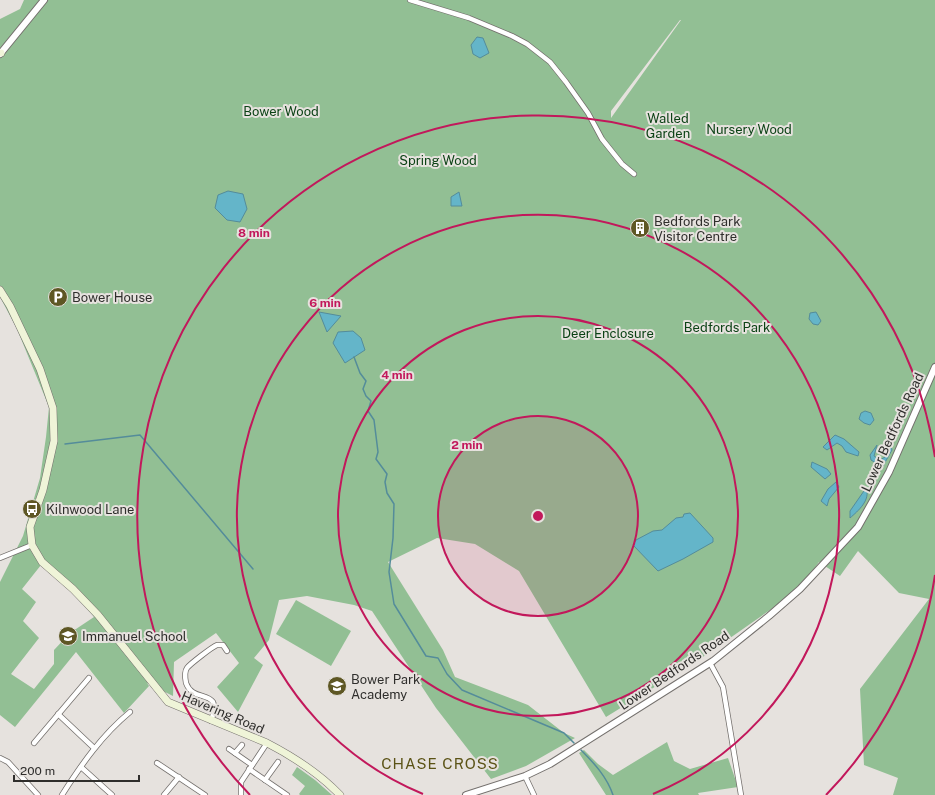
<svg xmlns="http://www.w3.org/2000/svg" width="935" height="795" font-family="'Public Sans',sans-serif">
	<rect width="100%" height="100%" fill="#e6e2de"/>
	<g fill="#92bf94" fill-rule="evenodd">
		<polygon points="24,0 41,0 3,46 0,48 0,19 20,9"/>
		<path d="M46,0H935V795H893L898,778L864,765L860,689L929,599L899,593L858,551L840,576L819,562L800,589L700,659L606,717L519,571L475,544L437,538L388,562L443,650L455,677L528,705L564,733L575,738L526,766L491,779L436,708L372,611L354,605L307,596L279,600L269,640L254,658L263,665L238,712L217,687L239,663L216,633L174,662L173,696L147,683L149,686L124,713L76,652L15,727L0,715V582L23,536L40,478L46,437L49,407L17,329L0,297V57ZM680,20H681L611,118V111ZM41,565L80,600L94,617L70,633L54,650V664L34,689L11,674L39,638L23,621L36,602L22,589Z"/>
		<polygon points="296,600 351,631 331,666 276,634"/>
		<polygon points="667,742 674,761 690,769 728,758 738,787 698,793 699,795 606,795 579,753 584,750 598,764 613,775"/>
		<polygon points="297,767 315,780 332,795 300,795 299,794 305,786 292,775"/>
	</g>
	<g fill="#64b5c9" stroke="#548c9a">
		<polygon points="477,37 483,38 489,53 480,58 473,54 471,45"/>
		<polygon points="228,191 243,194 247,209 240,222 227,220 215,208 218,195"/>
		<polygon points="459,192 462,206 451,206 451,197"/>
		<polygon points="319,312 341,316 327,332"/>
		<polygon points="816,312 821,321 818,325 813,324 809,319 810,313"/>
		<polygon points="353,331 361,338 365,350 345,363 333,343 338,332"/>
		<polygon points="865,411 871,413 874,420 870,425 864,423 859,419 861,413"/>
		<polygon points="835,435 844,439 859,452 858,456 846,452 842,446 837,443 827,450 823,447"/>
		<polygon points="877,445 874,456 880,460 885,457 888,447 891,446 892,450 883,466 879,465 871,460 870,455"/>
		<polygon points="812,462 827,469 831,474 825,479 811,467"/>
		<polygon points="836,482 839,487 829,499 827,506 821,501 828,489"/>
		<path d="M866,488C871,500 858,511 850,518V511Z"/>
		<polygon points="690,513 713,538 713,542 683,559 658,571 633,545 636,540 653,531 662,530 676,518 683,517 684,514"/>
	</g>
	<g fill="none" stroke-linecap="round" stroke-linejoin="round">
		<g stroke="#548c9a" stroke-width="1.5">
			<polyline points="354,357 360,373 366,381 363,389 366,396 371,401 368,411 374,420 378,452 376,459 387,474 385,482 387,493 394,504 393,538 389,572 394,604 426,656 438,658 447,674 462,690 564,733 574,743"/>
			<polyline points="65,444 140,435 253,569"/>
			<path d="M581,750C594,763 607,777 613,795"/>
		</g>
		<defs>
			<g id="minor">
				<polyline points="410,0 469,18 512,36 527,44 550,62 566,82 588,113 602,139 622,164 634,174"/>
				<polyline points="0,558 32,545"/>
				<polyline points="710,663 723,687 741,795"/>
				<polyline points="58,714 94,748"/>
				<path d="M211,721C213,715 216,708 213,702C207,693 192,699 186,683C185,678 184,672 187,668C190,664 212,647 217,645C218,645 223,645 223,645L227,651"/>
				<polyline points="34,743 89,678"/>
				<polyline points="229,749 252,765"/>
				<polyline points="235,753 242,745"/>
				<polyline points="0,758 8,762 38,795"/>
				<polyline points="157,763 205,795"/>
				<polyline points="81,767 112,795"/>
				<polyline points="249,769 287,795"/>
				<polyline points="525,776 534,795"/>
				<polyline points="265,780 278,762"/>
				<path d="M62,795C81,765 102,735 130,712"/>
				<polyline points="164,795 179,777"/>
				<polyline points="241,795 241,782 267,743"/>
			</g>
			<g id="tertiary">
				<polyline points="0,54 44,0"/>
				<polyline points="466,795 525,776 550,764 713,661 769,616 800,589 858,527 889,472 935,367"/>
			</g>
			<g id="secondary">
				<polyline points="0,53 1,53"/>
				<path d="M0,290L10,306L40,369L53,408L54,441L43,490L30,527L32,545L42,562L73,589L98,615L168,702L267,743C294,757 319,773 340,795"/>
			</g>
		</defs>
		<use href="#minor" stroke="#74706d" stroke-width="6"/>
		<use href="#tertiary" stroke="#74706d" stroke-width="8"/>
		<use href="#secondary" stroke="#74706d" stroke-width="8"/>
		<use href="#minor" stroke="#fff" stroke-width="4.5"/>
		<use href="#tertiary" stroke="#fff" stroke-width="6"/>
		<use href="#secondary" stroke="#eff4d8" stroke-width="7"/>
	</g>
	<circle cx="538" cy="516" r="100" fill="#c2185b" fill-opacity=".12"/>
	<g fill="none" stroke="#c2185b" stroke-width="2">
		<circle cx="538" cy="516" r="100"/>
		<circle cx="538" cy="516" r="200"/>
		<path d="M423 794A301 301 0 1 1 653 794"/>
		<path d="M935 575A401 401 0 0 1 826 795M250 795A401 401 0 1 1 935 457"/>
	</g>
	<defs>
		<symbol id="building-disc" viewBox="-11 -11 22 22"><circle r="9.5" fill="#5e5724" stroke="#e6e2de"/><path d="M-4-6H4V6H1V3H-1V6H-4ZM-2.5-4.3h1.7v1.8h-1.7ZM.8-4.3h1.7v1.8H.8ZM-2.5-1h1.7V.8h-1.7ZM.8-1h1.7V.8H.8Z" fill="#fff"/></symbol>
		<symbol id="parking-disc" viewBox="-11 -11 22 22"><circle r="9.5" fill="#5e5724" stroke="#e6e2de"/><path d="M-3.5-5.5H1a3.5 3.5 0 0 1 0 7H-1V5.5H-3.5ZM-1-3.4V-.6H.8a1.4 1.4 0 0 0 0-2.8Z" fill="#fff"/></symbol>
		<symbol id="bus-disc" viewBox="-11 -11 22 22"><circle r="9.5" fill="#5e5724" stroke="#e6e2de"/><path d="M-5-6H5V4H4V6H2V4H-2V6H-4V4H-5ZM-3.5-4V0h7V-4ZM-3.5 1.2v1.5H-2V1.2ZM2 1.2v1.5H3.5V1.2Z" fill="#fff"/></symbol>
		<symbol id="school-disc" viewBox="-11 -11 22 22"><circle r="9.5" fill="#5e5724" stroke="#e6e2de"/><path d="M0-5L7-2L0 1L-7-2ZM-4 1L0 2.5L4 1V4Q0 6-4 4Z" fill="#fff"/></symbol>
	</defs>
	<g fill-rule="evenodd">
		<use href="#building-disc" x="629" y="217" width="22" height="22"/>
		<use href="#parking-disc" x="47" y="286" width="22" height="22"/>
		<use href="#bus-disc" x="21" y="498" width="22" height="22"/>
		<use href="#school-disc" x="57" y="625" width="22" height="22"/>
		<use href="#school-disc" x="326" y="675" width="22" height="22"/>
	</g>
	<g text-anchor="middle" stroke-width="4" stroke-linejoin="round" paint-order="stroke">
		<g font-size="13" fill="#0b4215" stroke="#e6e2de">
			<text x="281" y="116">Bower Wood</text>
			<text x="668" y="123">Walled<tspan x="668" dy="15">Garden</tspan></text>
			<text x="749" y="134">Nursery Wood</text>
			<text x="438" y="165">Spring Wood</text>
			<text x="727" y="332">Bedfords Park</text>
			<text x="608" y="338">Deer Enclosure</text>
		</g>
		<g font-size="13" fill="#2f2e2c" stroke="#e6e2de" text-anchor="start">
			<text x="654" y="226">Bedfords Park<tspan x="654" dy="15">Visitor Centre</tspan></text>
			<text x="72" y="302">Bower House</text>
			<text x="46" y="514">Kilnwood Lane</text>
			<text x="82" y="641">Immanuel School</text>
			<text x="351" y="684">Bower Park<tspan x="351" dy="15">Academy</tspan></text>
		</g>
		<g font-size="13" fill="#2f2e2c" stroke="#e6e2de">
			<text transform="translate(892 432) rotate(-65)" y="5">Lower Bedfords Road</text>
			<text transform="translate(674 670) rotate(-34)" y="5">Lower Bedfords Road</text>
			<text transform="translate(223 712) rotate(23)" y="5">Havering Road</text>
		</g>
		<g font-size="15" letter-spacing="1" fill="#5b5316" stroke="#e6e2de">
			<text x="440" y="769">CHASE CROSS</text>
		</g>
	</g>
	<circle cx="538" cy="516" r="6" fill="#c2185b" stroke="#e6e2de" stroke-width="2"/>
	<g font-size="12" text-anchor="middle" font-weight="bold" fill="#c2185b" stroke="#e6e2de" stroke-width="4" stroke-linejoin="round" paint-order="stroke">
		<text x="254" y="237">8 min</text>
		<text x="325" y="307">6 min</text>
		<text x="397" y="379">4 min</text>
		<text x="467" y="449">2 min</text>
	</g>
	<path d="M14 775v6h125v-6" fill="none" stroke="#2f2e2c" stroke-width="2"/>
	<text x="20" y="775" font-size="12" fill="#2f2e2c" stroke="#e6e2de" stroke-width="3" paint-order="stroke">200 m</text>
</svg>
